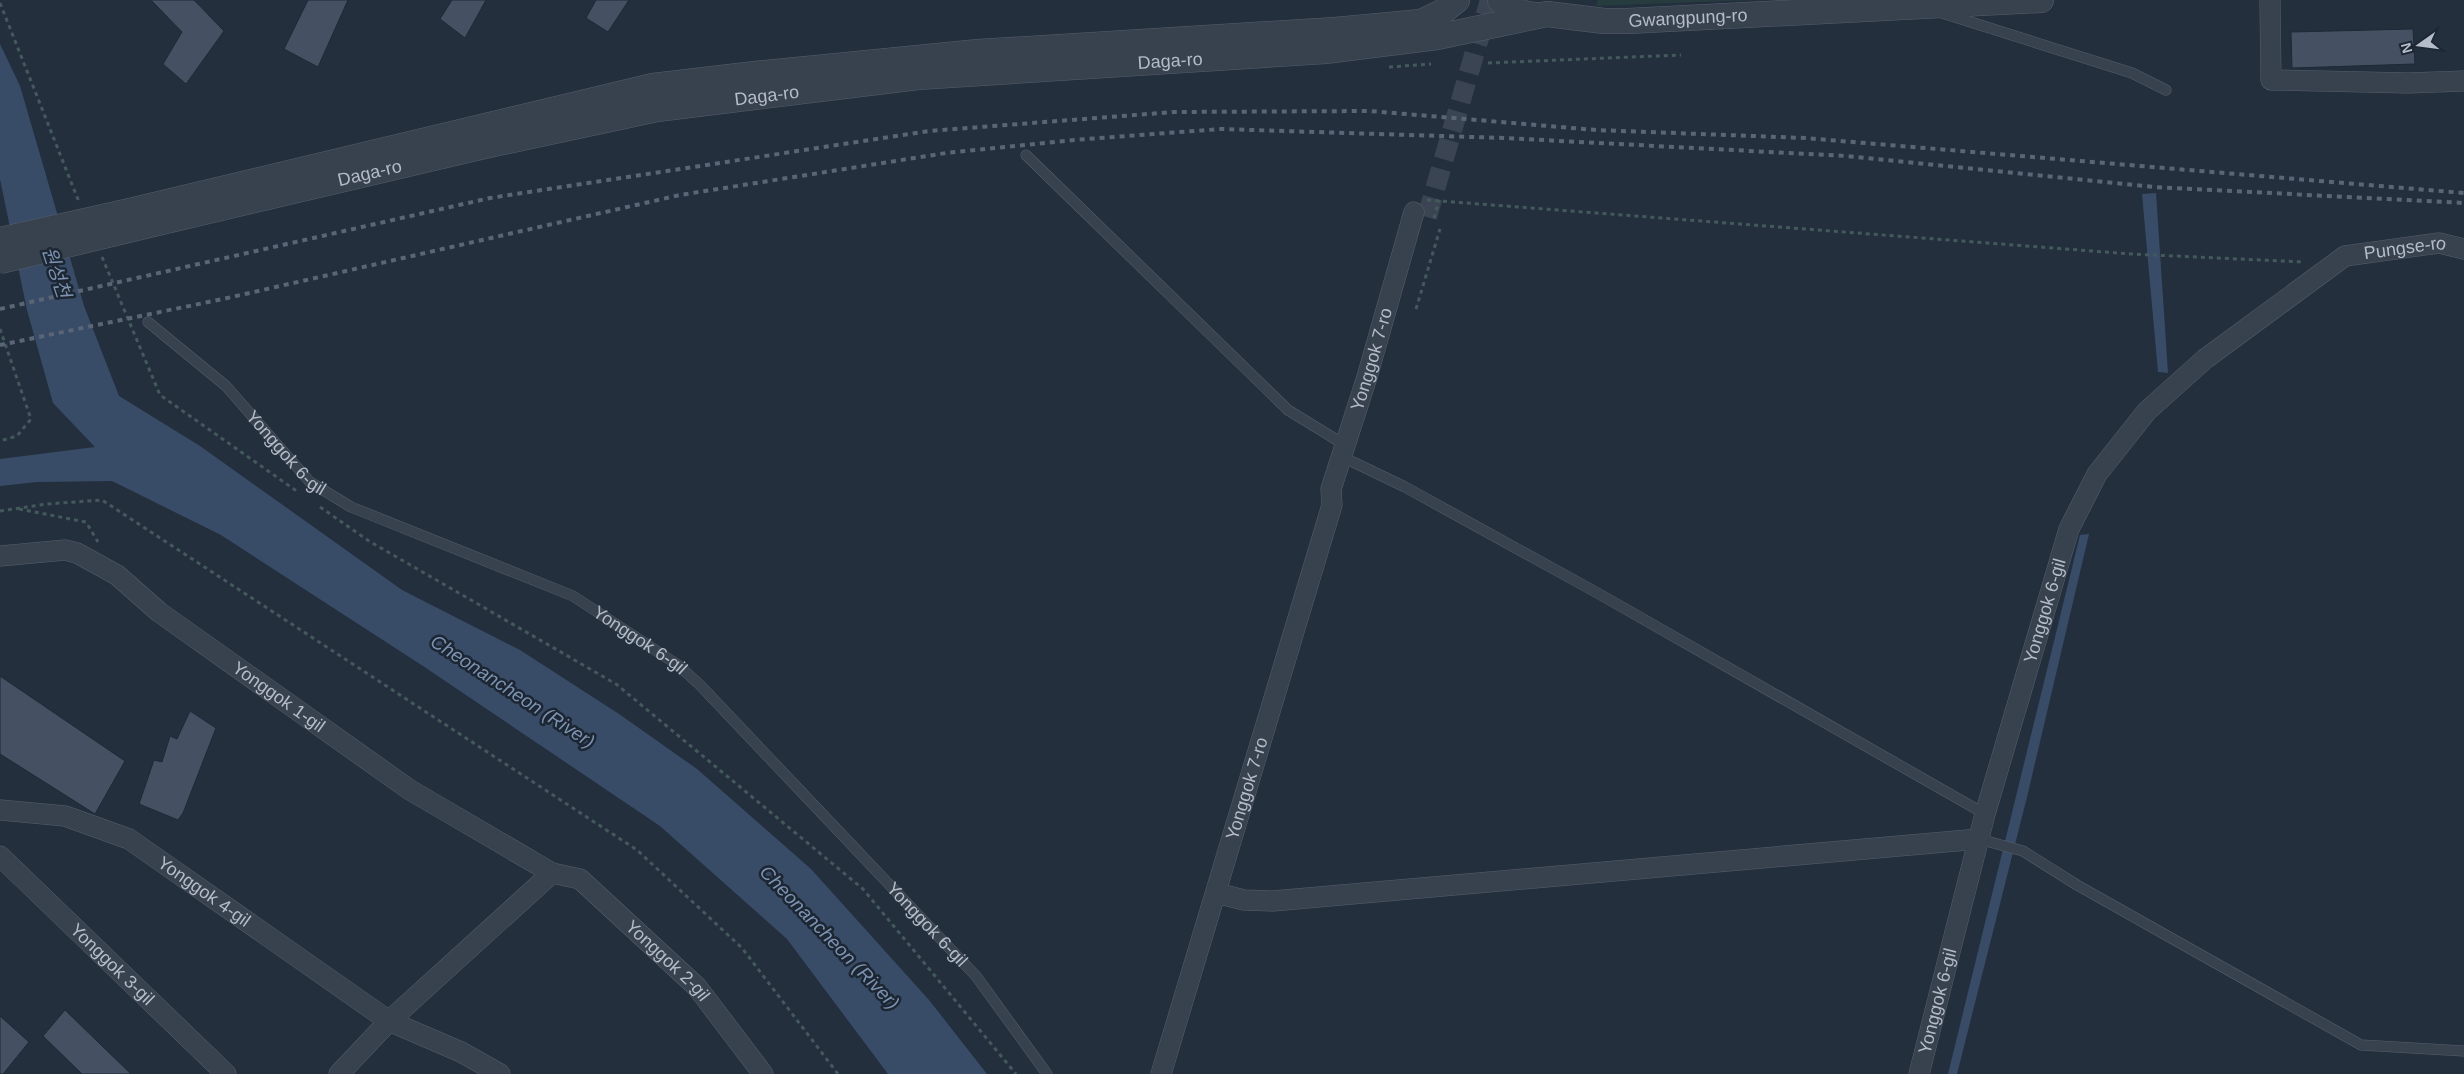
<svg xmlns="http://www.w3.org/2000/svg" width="2464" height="1074" font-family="Arial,'Noto Sans KR',sans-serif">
	<rect width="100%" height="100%" fill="#242f3e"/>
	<polygon fill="#263c3f" points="1598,0 1751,0 1596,6"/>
	<g fill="#394c67">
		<polygon points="0,44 20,86 84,306 119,396 200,446 402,590 520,650 619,714 697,769 811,869 929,1000 987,1074 888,1074 787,939 660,826 423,666 221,535 112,481 37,482 0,486 0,459 95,447 53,403 27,310 0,179"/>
		<polygon points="2156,193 2168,373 2158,372 2142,194"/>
		<polygon points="2089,534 2027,797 1957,1074 1948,1074 2080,535"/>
	</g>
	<g fill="#455162" stroke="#1f2835">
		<polygon points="151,0 194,0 224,31 186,84 163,64 182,32"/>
		<polygon points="308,0 348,0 318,67 284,49"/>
		<polygon points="452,0 486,0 465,38 440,19"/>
		<polygon points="596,0 629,0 608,32 586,18"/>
		<polygon points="2413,29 2415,64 2292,68 2291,32"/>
		<polygon points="0,676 125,761 95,814 0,754"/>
		<polygon points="190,711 216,728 183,813 178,820 139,804 154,760 162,762 170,736 177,739"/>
		<polygon points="65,1010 131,1074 82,1074 43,1036"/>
		<polygon points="0,1016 29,1042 3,1074 0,1074"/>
	</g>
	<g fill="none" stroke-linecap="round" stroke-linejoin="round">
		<polyline stroke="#3a4453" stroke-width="20" stroke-dasharray="20 10" stroke-linecap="butt" points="1427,217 1490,0"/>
		<defs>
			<g id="service">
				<polyline points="1942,13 2132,73 2166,90"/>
				<polyline points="1026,155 1288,410 1345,445"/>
				<path id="s1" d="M148,322L226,386L310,482L351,507L573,596L678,665L700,685L976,976L1047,1074"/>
				<polyline points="1353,462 1405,487 1601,595 1985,814"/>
				<polyline points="1979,839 2023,851 2077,885 2361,1045 2464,1051"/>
			</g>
			<g id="minor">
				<polyline points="2270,0 2271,80 2408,83 2464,81"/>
				<path id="s2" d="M0,556L65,550L77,553L117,575L159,612L410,790L552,873L580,879L697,987L763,1074"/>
				<path id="s3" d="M0,810L65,816L129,839L389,1021L461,1052L500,1074"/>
				<path id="s4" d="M0,856L226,1074"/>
				<polyline points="1216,893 1244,900 1273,901 1979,839"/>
				<polyline points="339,1074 389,1021 552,873"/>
				<path id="s5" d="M1161,1074L1332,505L1331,489L1367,377L1414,212"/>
				<path id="s6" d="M1919,1074L1985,814L2069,529L2097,474L2147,411L2205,359L2345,256L2439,243L2464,249"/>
			</g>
			<g id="tertiary">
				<path d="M1500,0C1511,9 1522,15 1537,15"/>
				<polyline points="130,211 653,86 755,74 978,52 1335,30 1421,22 1442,12 1457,0"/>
				<path id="s7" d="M136,228L484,146L657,109L918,77L1325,51L1437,37L1547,14L1604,21H1628L2041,0"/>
			</g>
		</defs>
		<use href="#service" stroke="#565f6c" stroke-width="11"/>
		<use href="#minor" stroke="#565f6c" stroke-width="21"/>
		<use href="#tertiary" stroke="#565f6c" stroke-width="26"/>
		<g stroke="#44595c" stroke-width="3" stroke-dasharray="4 4" stroke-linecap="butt">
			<polyline points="0,3 79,202"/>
			<polyline points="1488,63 1681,55"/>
			<polyline points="1389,67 1431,64"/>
			<polyline points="1427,200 2131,254 2304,262"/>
			<polyline points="1434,218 1439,200"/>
			<polyline points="102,257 160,395 298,492"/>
			<polyline points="1416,309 1440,229"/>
			<polyline points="0,329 31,419 17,436 0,441"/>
			<polyline points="320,507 369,541 616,684 863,889 1016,1074"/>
			<polyline points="19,509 86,522 98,542"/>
			<polyline points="0,511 47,504 102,500 637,850 742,948 838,1074"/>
		</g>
		<use href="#service" stroke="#38414e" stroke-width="10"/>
		<use href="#minor" stroke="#38414e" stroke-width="20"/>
		<use href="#tertiary" stroke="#38414e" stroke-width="25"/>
		<g stroke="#5a6575" stroke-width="4" stroke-dasharray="5 5" stroke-linecap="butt">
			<polyline points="0,309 490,198 929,131 1174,112 1370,111 1596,130 1805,138 2464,193"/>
			<polyline points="0,345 223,299 680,195 946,153 1074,140 1221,129 1504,138 1846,156 2154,187 2464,203"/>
		</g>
		<defs>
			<g id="tertiary-bridge">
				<polyline points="0,240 130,211"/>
				<polyline points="0,261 136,228"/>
			</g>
		</defs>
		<use href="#tertiary-bridge" stroke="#565f6c" stroke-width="26" stroke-linecap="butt"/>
		<use href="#tertiary-bridge" stroke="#38414e" stroke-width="25"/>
	</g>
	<g text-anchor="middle" stroke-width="5" stroke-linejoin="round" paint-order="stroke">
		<g font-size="18" fill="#b4bcc9" stroke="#1d2633">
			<text dy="6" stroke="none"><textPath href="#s7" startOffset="1572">Gwangpung-ro</textPath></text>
			<text dy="6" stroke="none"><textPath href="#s7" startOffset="1050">Daga-ro</textPath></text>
			<text dy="6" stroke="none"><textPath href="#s7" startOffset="645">Daga-ro</textPath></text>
			<text dy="6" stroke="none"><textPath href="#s7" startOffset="240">Daga-ro</textPath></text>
			<text dy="6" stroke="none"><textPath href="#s6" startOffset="1020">Pungse-ro</textPath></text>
			<text dy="6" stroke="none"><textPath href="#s5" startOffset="746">Yonggok 7-ro</textPath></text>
			<text dy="6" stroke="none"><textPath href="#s1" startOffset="191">Yonggok 6-gil</textPath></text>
			<text dy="6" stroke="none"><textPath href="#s6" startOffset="480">Yonggok 6-gil</textPath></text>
			<text dy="6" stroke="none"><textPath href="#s1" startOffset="596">Yonggok 6-gil</textPath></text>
			<text dy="6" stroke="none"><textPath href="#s2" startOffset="326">Yonggok 1-gil</textPath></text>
			<text dy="6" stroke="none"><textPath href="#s5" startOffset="298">Yonggok 7-ro</textPath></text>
			<text dy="6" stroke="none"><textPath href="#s3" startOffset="225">Yonggok 4-gil</textPath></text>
			<text dy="6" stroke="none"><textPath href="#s1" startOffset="1001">Yonggok 6-gil</textPath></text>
			<text dy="6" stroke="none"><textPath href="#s2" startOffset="800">Yonggok 2-gil</textPath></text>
			<text dy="6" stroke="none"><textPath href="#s4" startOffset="156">Yonggok 3-gil</textPath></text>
			<text dy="6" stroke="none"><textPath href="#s6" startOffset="75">Yonggok 6-gil</textPath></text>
		</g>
		<g font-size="19" font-style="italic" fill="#7c92b1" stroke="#1d2633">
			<text transform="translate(57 272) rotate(72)" y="7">원성천</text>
			<text transform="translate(513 691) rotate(33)" y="7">Cheonancheon (River)</text>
			<text transform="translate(830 937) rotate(46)" y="7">Cheonancheon (River)</text>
		</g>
	</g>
	<g transform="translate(2419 45) rotate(256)" stroke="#1d2633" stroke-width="4" paint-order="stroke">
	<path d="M0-4L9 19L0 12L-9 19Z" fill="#b4bcc9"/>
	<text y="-8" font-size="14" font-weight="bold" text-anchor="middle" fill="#b4bcc9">N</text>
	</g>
</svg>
